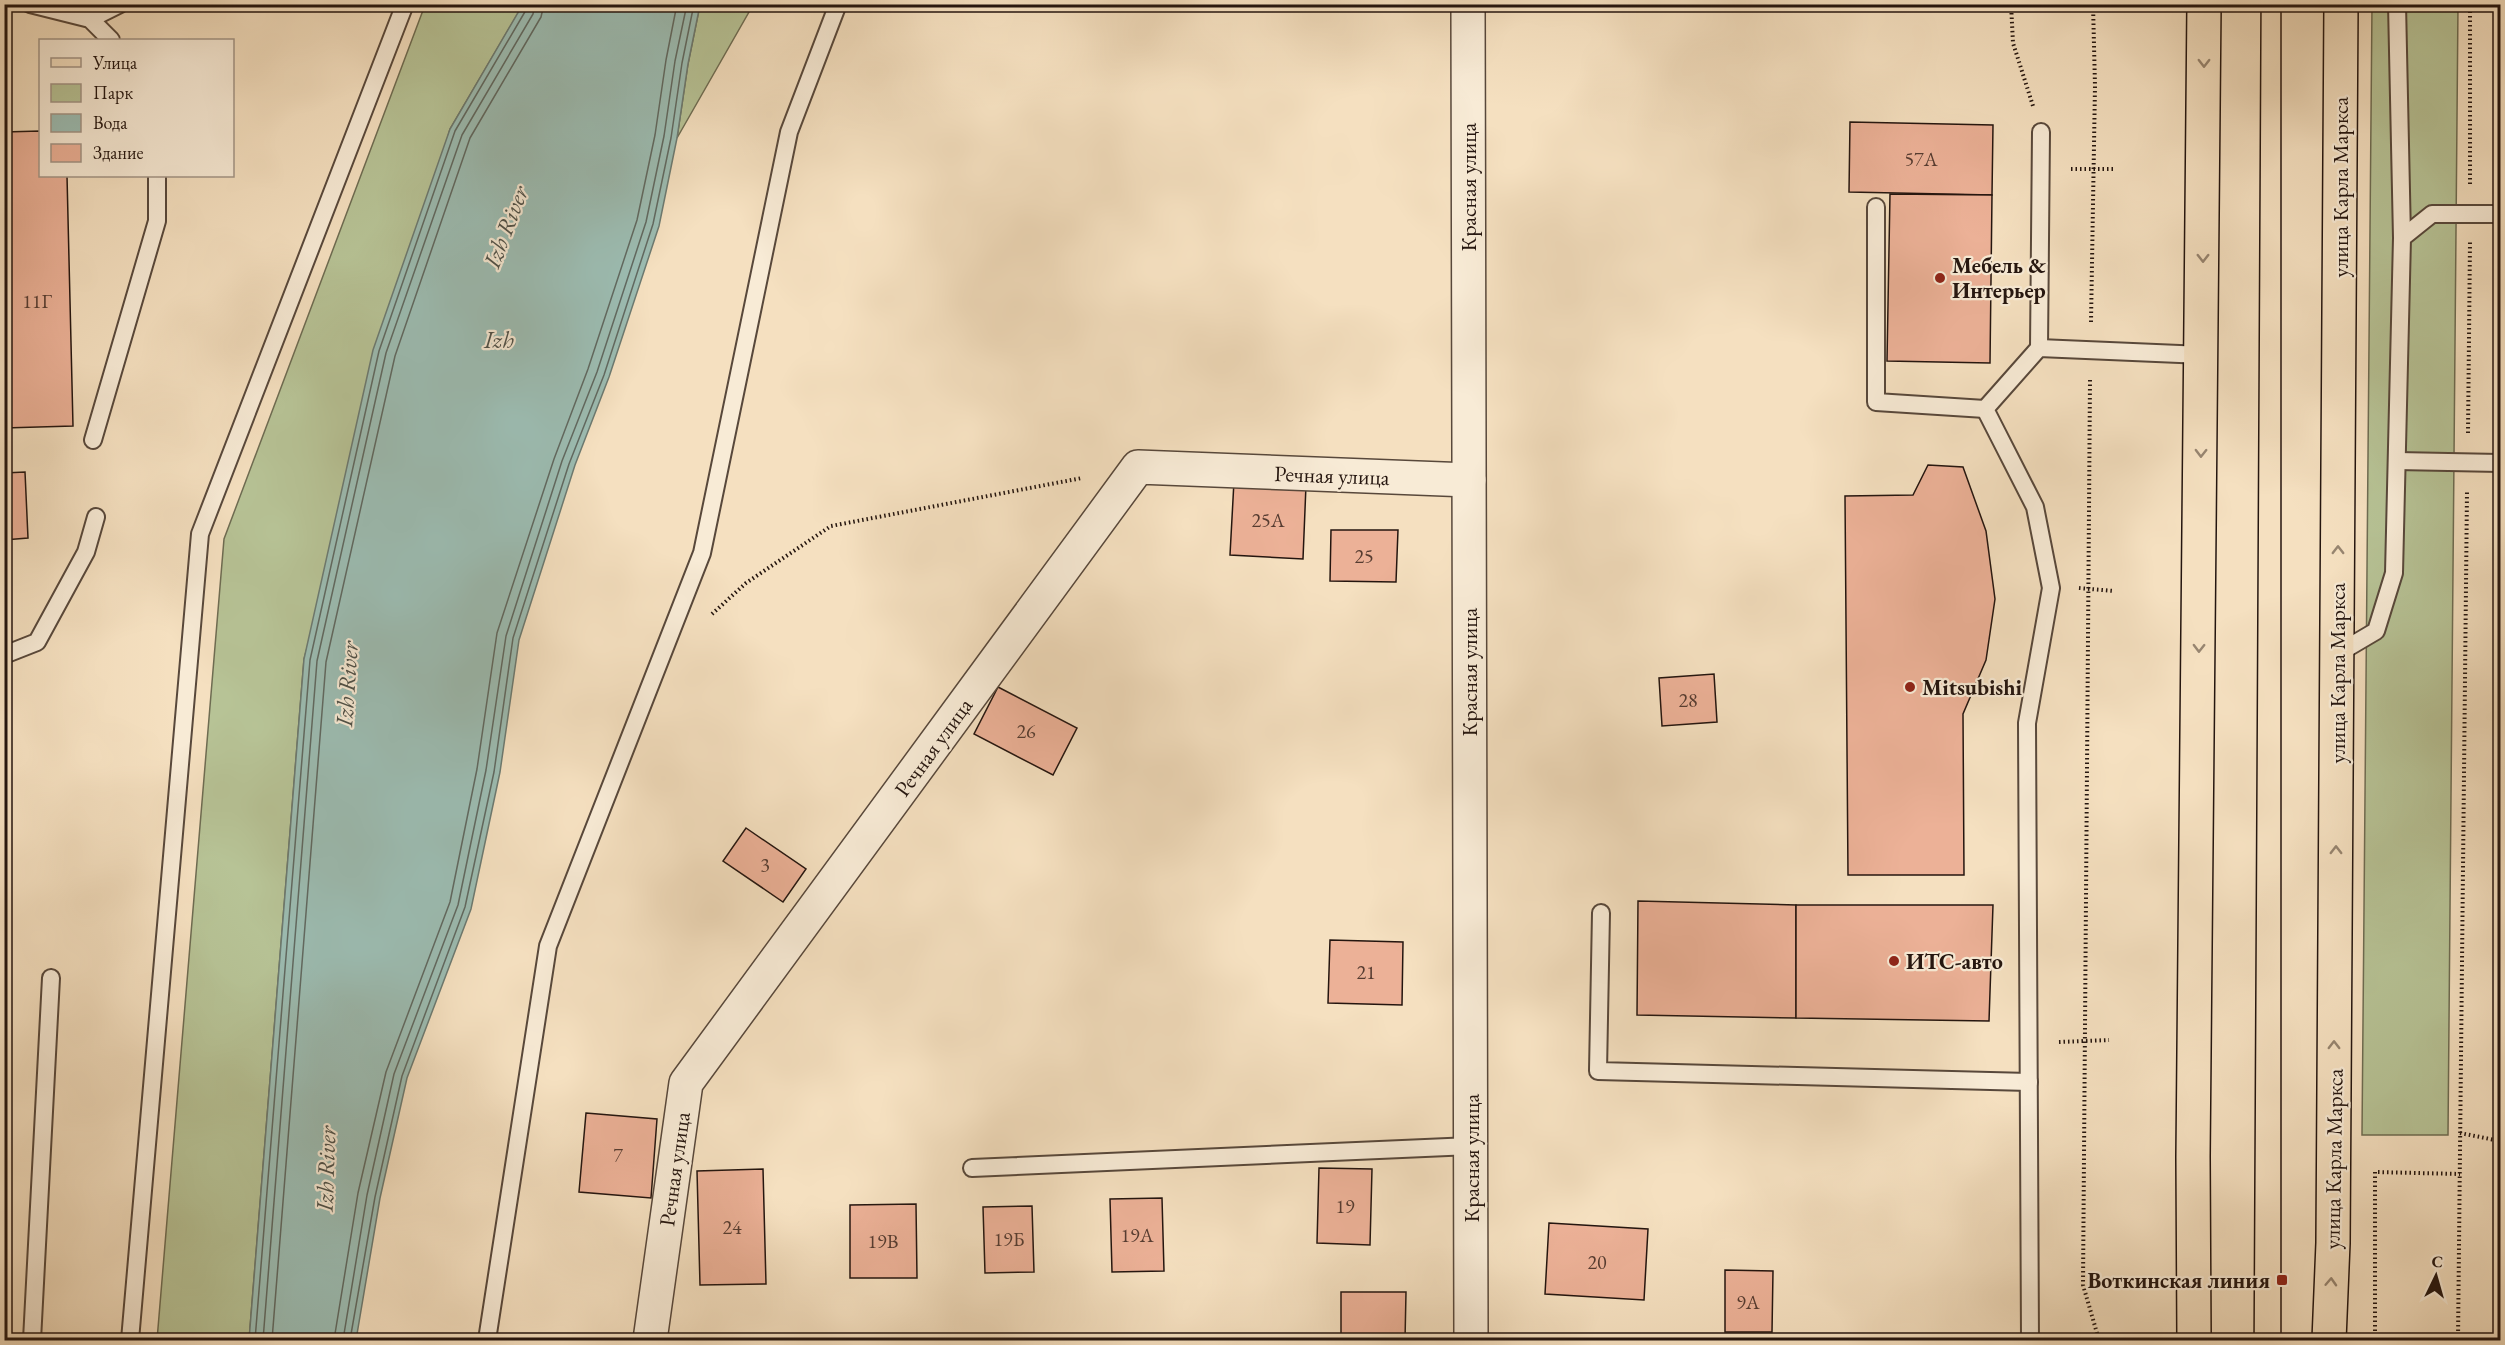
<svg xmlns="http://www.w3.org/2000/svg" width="2505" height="1345" font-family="'EB Garamond',serif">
	<rect width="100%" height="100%" fill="#f5e0c0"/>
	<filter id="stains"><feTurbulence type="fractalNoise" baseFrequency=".00333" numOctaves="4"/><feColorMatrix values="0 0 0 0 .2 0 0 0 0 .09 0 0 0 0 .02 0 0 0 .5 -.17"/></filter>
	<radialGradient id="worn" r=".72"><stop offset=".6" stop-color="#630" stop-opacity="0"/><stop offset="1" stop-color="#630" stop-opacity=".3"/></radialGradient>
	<g fill="#b7c396" stroke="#6e6c52" stroke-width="1.5">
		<polygon points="425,5 523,5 450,129 304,659 249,1340 157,1340 224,539"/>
		<polygon points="700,5 753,5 677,138 688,64"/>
		<polygon points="2372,5 2458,5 2448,1135 2362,1135"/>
	</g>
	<polygon fill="#9cbdb3" stroke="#6c7a71" stroke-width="1.5" points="523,4 700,5 688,64 677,138 659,226 609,377 575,465 519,640 500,772 471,909 407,1078 380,1198 356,1340 249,1340 304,659 373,350 450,129"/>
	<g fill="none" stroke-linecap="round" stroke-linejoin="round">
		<g stroke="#606961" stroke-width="1.5">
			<polyline points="255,1340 310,660 379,351 455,131 526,10 527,4"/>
			<polyline points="263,1340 317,661 386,353 462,135 533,14 535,4"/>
			<polyline points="272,1340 326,662 395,356 470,138 541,17 544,4"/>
			<polyline points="334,1340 358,1193 386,1072 450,902 477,769 497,633 554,459 588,369 637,220 655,135 666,60 677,4"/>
			<polyline points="343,1340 367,1195 394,1074 458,905 486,770 506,636 562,461 597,372 646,222 664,136 675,61 687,4"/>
			<polyline points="350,1340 375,1197 402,1076 465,907 494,772 513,638 569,464 604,375 653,224 671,138 682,63 694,4"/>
		</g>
	</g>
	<g fill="#ecb197" stroke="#24150f" stroke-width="1.5">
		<polygon points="1850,122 1993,125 1992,195 1849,192"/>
		<polygon points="40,131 40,176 67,176 73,426 4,428 4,132"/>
		<polygon points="1890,194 1992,195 1990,363 1887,361"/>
		<polygon points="1928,465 1963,467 1986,531 1995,599 1986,660 1963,714 1964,875 1848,875 1845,496 1913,495"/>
		<polygon points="25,472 28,538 4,540 4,473"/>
		<polygon points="1234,481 1306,485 1303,559 1230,555"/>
		<polygon points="1331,530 1398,530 1396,582 1330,581"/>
		<polygon points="1714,674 1717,722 1662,726 1659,678"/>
		<polygon points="998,687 1077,728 1053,775 974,734"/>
		<polygon points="746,828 806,869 783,902 723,861"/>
		<polygon points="1638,901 1796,905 1796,1018 1637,1015"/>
		<polygon points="1796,905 1993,905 1989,1021 1796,1018"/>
		<polygon points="1330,940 1403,942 1402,1005 1328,1003"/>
		<polygon points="586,1113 657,1119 651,1198 579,1192"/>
		<polygon points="1319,1168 1372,1169 1370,1245 1317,1243"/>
		<polygon points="763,1169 766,1284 700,1285 697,1171"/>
		<polygon points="1162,1198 1164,1271 1112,1272 1110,1199"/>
		<polygon points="916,1204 917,1278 850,1278 850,1205"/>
		<polygon points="1032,1206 1034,1272 985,1273 983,1207"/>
		<polygon points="1549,1223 1648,1229 1644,1300 1545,1294"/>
		<polygon points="1725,1270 1773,1271 1772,1332 1725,1332"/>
		<polygon points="1341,1292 1406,1292 1405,1340 1341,1340"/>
	</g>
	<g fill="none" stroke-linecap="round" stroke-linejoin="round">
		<defs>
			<g id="lane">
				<polyline points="30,4 90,19 111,40"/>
				<polyline points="2397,4 2402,238"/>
				<polyline points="90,19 120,4"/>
				<polyline points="1876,207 1876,402 1985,409"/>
				<polyline points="2039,348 2041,132"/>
				<polyline points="93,440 157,221 157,176"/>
				<polyline points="2397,461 2500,463"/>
				<polyline points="2337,654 2376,631 2394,573 2402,238 2432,214 2500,214"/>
				<polyline points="4,655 37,642 86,552 96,517"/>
				<polyline points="1601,913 1598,1071 2029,1082"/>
				<polyline points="972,1168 1471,1146"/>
				<polyline points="32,1340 51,978"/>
				<polyline points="130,1340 200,534 405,4"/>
				<polyline points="487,1340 548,946 702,553 789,132 838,4"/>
				<polyline points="2030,1340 2027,723 2051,588 2035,507 1985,409 2039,348 2203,355"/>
			</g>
			<g id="street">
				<polyline points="1468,4 1471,1340"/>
				<polyline points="650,1340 686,1083 1138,467 1469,480"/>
			</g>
			<g id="primary">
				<polyline points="2194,1340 2193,1157 2204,4"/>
				<polyline points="2329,1340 2333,1243 2341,4"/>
			</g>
		</defs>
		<use href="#lane" stroke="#58483b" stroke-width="20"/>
		<use href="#street" stroke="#58483b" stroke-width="36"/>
		<use href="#primary" stroke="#24150f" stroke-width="36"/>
		<g stroke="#24150f" stroke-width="4" stroke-dasharray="1.5 3" stroke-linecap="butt">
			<polyline points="2011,4 2013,43 2033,106"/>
			<polyline points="2071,169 2115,169"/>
			<polyline points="2470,184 2470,4"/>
			<polyline points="2091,322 2095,86 2093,4"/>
			<polyline points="2090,380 2083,1285 2099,1340"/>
			<polyline points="2468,433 2470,242"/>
			<polyline points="2079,588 2114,591"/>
			<polyline points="712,614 746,583 831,526 1082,478"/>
			<polyline points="2059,1042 2109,1040"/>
			<polyline points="2460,1133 2500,1141"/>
			<polyline points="2375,1340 2375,1172 2460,1174"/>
			<polyline points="2458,1340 2467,491"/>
		</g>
		<use href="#lane" stroke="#f8ebd6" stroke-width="16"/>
		<use href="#street" stroke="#f8ebd6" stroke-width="33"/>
		<use href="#primary" stroke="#f5e0c0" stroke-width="33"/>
		<g stroke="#24150f" stroke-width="1.5">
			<polyline points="2254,1340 2261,4"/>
			<polyline points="2281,1340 2281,4"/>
		</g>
	</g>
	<defs><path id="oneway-chevron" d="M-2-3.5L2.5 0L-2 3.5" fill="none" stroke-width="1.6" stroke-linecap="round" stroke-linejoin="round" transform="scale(1.5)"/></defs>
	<g stroke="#978570">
		<use href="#oneway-chevron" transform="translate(2204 63) rotate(90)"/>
		<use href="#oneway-chevron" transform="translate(2203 258) rotate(90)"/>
		<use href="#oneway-chevron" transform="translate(2201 453) rotate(91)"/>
		<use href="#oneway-chevron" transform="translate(2338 550) rotate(-90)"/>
		<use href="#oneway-chevron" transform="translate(2199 648) rotate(91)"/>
		<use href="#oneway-chevron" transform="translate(2336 850) rotate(-90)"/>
		<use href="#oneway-chevron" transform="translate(2334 1045) rotate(-90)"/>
		<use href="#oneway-chevron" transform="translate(2331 1282) rotate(-87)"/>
	</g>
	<g fill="#8f2418" stroke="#f8ebd6" stroke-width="2">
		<circle cx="1940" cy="278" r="6"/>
		<circle cx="1910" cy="687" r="6"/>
		<circle cx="1894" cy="961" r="6"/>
		<rect x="2276" y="1274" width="12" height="12" rx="3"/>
	</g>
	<g text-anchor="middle" stroke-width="4.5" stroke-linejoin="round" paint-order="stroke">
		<g font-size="20" fill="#563c31">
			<text x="1921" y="166">57А</text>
			<text x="37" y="308">11Г</text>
			<text x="1268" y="527">25А</text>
			<text x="1364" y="563">25</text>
			<text x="1688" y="707">28</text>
			<text x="1026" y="738">26</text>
			<text x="765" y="872">3</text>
			<text x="1366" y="979">21</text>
			<text x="618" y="1162">7</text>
			<text x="1345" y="1213">19</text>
			<text x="732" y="1234">24</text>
			<text x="1137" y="1242">19А</text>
			<text x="1009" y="1246">19Б</text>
			<text x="883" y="1248">19В</text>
			<text x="1597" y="1269">20</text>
			<text x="1748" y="1309">9А</text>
		</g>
		<g font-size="22" fill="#24150f" stroke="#f8ebd6">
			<text transform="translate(1468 187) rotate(-90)" y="8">Красная улица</text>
			<text transform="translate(2340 187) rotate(-90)" y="8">улица Карла Маркса</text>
			<text transform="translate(1332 475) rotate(2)" y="8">Речная улица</text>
			<text transform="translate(1469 672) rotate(-90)" y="8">Красная улица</text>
			<text transform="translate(2337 673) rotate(-90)" y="8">улица Карла Маркса</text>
			<text transform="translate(933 747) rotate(-54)" y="8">Речная улица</text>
			<text transform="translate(1471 1158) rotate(-90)" y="8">Красная улица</text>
			<text transform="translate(2333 1159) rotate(-89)" y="8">улица Карла Маркса</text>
			<text transform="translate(674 1169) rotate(-82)" y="8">Речная улица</text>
		</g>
		<g font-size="22" font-weight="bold" fill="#24150f" stroke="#f8ebd6" text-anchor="start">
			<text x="1952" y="273">Мебель &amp;<tspan x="1952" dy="25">Интерьер</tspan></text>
			<text x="1922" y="695">Mitsubishi</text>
			<text x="1906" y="969">ИТС-авто</text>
			<text x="2270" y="1288" text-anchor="end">Воткинская линия</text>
		</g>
		<g font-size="24" font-style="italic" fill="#4e5048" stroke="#f8ebd6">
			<text transform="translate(506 227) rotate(-69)" y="8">Izh River</text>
			<text x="499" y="348">Izh</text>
			<text transform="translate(347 684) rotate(-86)" y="8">Izh River</text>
			<text transform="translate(326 1169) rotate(-88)" y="8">Izh River</text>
		</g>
	</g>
	<rect width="2505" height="1345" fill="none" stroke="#f5e0c0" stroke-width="24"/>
	<rect x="6" y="6" width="2493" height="1333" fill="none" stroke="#24150f" stroke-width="3"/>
	<rect x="12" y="12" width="2481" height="1321" fill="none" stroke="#24150f" stroke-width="1.5"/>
	<rect x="39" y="39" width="195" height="138" fill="#f8ebd6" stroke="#a39586" stroke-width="1.5"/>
	<rect x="51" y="58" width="30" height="9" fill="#f5e0c0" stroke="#a39586" stroke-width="1.5"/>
	<text x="93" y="69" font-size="18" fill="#24150f">Улица</text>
	<rect x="51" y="84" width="30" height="18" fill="#b7c396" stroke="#a39586" stroke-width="1.5"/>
	<text x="93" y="99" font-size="18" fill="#24150f">Парк</text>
	<rect x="51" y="114" width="30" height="18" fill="#9cbdb3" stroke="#a39586" stroke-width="1.5"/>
	<text x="93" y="129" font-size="18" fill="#24150f">Вода</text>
	<rect x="51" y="144" width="30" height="18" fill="#ecb197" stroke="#a39586" stroke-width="1.5"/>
	<text x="93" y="159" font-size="18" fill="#24150f">Здание</text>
	<g transform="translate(2436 1276) rotate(5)" stroke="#f8ebd6" stroke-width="4.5" paint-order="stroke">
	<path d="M0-4.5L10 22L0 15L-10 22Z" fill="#24150f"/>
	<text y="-9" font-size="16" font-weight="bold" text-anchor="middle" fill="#24150f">С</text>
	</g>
	<rect width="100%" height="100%" filter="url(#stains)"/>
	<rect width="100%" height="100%" fill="url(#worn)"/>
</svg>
